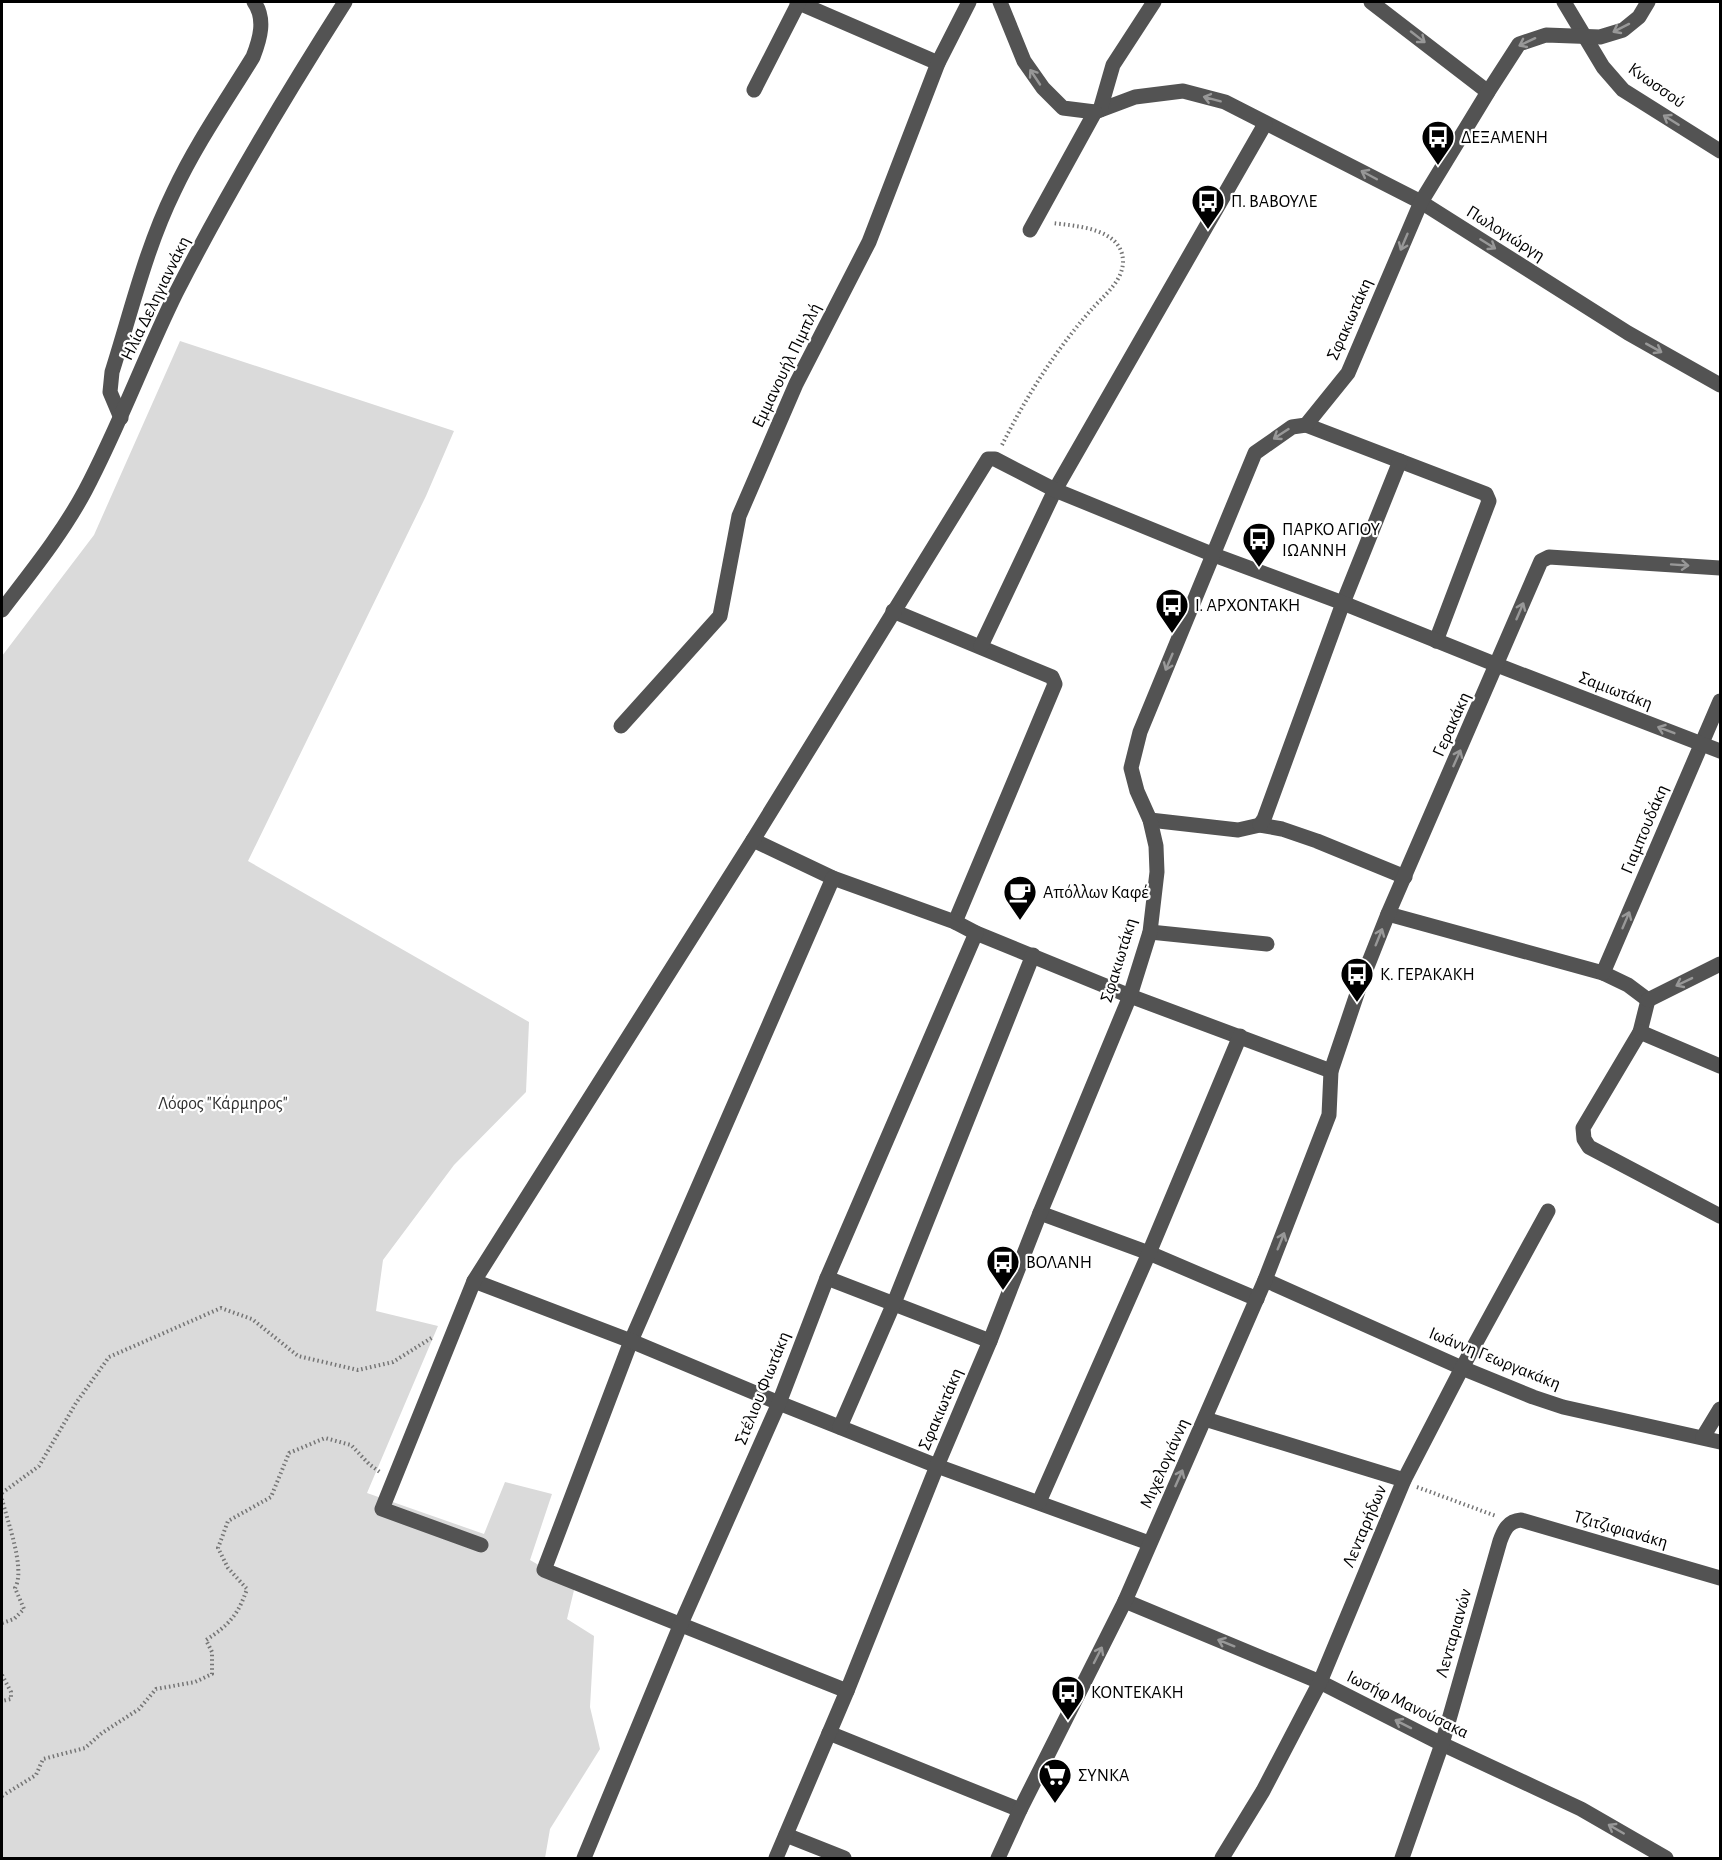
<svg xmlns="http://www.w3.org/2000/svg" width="1722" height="1860" font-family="'Alegreya Sans',sans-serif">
	<rect width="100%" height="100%" fill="#fff"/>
	<polygon fill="#dadada" points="180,341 454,431 426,496 248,861 529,1022 526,1092 454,1165 383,1260 376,1311 438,1326 367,1493 484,1534 505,1482 552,1494 530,1560 575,1586 567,1619 594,1636 590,1707 600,1749 550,1829 545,1858 2,1858 2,656 94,535"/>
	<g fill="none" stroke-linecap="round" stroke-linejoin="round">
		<g stroke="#757575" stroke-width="4" stroke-dasharray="1.5 3" stroke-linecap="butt">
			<path d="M1002,445C1026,397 1055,351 1091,310C1103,296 1123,282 1123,261C1122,228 1076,226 1052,223"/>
			<polyline points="1417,1487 1496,1516"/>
			<polyline points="2,1493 39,1466 76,1403 109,1357 221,1308 252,1319 298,1356 358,1370 393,1362 433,1337"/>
			<path d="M2,1499C7,1521 26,1569 15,1588L24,1609L14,1619L2,1623"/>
			<polyline points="2,1675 11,1692 11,1699 2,1701"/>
			<path d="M2,1796L36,1775L43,1759L85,1748L102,1733L139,1709L156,1689L195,1682L212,1674V1652L206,1640C229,1625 238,1615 247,1589L228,1568L218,1548L228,1521L271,1497L289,1453L325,1438L351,1445L369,1464L381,1473"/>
		</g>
		<g stroke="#535353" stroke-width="15">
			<polyline points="797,2 938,63"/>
			<polyline points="1000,2 1024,61 1043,88 1063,108 1095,112 1135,97 1183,91 1225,102 1421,202 1628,333 1720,385"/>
			<polyline points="1371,2 1488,92"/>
			<polyline points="1564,2 1603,67 1623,90 1720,151"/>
			<polyline points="754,90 799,2"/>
			<polyline points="1100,110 1113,65 1154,2"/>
			<polyline points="1030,230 1095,112"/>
			<path d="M121,418L110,392L112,372C131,312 146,248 174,191C196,144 226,101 253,57C260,39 266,19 254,2"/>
			<polyline points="1306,425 1486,494 1489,501 1436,641"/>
			<path d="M2,610C31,572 62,534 85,491C119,427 144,358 176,293C227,193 285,96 345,2"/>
			<polyline points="893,611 1052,677 1055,684 955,922"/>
			<polyline points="981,646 1055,490 1265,124"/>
			<polyline points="621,726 720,616 739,516 796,384 869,242 938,63 969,2"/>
			<polyline points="1150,820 1238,830 1260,825 1282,829 1317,841 1405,877"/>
			<polyline points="1260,825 1264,819 1343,603 1400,461"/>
			<polyline points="753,840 833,878 955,922 976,933 1130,996 1331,1071"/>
			<polyline points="833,878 631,1341 544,1570 847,1691"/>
			<polyline points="1388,914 1603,973 1628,985 1648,1000"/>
			<polyline points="1150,932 1267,944"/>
			<polyline points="1603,973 1720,701"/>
			<polyline points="1648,1000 1640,1032 1583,1128 1584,1139 1589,1147 1720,1216"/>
			<polyline points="1648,1000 1720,964"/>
			<polyline points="1640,1032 1720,1066"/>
			<polyline points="1040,1213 1149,1253 1257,1299"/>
			<polyline points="827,1278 990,1341"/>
			<polyline points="1265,1280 1462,1368 1533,1397 1563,1407 1720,1442"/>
			<polyline points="474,1281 631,1341 779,1403 937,1466 1149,1543"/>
			<polyline points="1205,1419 1404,1480"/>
			<polyline points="840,1427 894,1303 1033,955"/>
			<polyline points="1703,1437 1720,1409"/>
			<polyline points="1039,1502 1149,1253 1240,1036"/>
			<polyline points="481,1545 382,1509 474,1281 753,840 988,459 995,459 1055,490 1214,555 1343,603 1497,665 1720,751"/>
			<polyline points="1125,1601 1320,1682 1442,1744 1581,1809 1666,1858"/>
			<polyline points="829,1733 1020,1810"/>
			<polyline points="786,1835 844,1858"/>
			<polyline points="584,1858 680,1626 779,1403 827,1278 976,933"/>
			<polyline points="776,1858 847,1691 937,1466 990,1341 1040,1213 1130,996 1150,932 1157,872 1156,846 1150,820 1137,791 1131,768 1140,732 1255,453 1292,427 1306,425 1348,373 1421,202 1488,92 1519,44 1546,35 1600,37 1623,30 1639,17 1648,2"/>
			<polyline points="998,1858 1020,1810 1125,1601 1265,1280 1329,1115 1331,1071 1361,982 1388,914 1541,561 1549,557 1720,568"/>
			<polyline points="1222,1858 1263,1791 1320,1682 1404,1480 1462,1368 1548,1211"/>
			<path d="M1402,1858L1442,1744L1500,1541C1504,1530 1508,1521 1521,1520L1720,1578"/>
		</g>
	</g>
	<defs><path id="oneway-shaft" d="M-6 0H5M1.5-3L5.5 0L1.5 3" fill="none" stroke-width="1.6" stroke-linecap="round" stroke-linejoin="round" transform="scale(1.5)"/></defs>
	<g stroke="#989898">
		<use href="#oneway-shaft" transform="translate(1621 28) rotate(153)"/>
		<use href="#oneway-shaft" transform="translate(1418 37) rotate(38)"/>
		<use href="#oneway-shaft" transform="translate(1527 42) rotate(155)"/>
		<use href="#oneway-shaft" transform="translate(1035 77) rotate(-124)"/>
		<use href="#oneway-shaft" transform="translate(1212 99) rotate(-165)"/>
		<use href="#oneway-shaft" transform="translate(1671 120) rotate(-148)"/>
		<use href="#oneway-shaft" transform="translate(1369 175) rotate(-152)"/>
		<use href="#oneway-shaft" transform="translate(1404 242) rotate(113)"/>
		<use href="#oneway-shaft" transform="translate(1488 244) rotate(32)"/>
		<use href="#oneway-shaft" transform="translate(1654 348) rotate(29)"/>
		<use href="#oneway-shaft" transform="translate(1281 434) rotate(147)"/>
		<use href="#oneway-shaft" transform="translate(1680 565) rotate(4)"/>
		<use href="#oneway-shaft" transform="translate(1520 611) rotate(-67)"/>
		<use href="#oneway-shaft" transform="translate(1169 662) rotate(113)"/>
		<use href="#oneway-shaft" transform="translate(1666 730) rotate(-159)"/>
		<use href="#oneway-shaft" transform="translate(1457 758) rotate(-66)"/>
		<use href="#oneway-shaft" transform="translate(1626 920) rotate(-67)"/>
		<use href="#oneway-shaft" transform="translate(1379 937) rotate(-68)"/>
		<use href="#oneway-shaft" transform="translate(1684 982) rotate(154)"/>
		<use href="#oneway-shaft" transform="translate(1281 1241) rotate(-68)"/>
		<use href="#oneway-shaft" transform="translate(1179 1478) rotate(-66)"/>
		<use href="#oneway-shaft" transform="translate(1226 1643) rotate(-158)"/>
		<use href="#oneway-shaft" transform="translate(1098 1655) rotate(-63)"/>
		<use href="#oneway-shaft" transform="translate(1403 1724) rotate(-153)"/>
		<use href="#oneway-shaft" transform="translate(1616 1829) rotate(-150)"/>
	</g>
	<defs>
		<symbol id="bus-pin" viewBox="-11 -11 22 30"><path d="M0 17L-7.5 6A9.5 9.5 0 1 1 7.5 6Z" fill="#000" stroke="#fff"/><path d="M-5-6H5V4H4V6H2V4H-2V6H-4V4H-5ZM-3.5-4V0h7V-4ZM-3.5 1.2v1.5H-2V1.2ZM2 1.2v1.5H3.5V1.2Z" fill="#fff"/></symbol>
		<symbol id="cafe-pin" viewBox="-11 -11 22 30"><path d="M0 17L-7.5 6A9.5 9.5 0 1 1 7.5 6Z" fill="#000" stroke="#fff"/><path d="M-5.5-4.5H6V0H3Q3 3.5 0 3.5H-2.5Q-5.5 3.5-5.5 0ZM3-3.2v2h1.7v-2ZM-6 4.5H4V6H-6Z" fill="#fff"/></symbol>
		<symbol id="supermarket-pin" viewBox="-11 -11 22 30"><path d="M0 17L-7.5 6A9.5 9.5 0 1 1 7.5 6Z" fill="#000" stroke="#fff"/><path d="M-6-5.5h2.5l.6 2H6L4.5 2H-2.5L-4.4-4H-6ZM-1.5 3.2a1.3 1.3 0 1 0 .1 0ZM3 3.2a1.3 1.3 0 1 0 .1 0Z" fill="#fff"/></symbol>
	</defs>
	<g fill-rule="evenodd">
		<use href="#bus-pin" x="1419" y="118" width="38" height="52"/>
		<use href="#bus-pin" x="1189" y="182" width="38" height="52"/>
		<use href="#bus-pin" x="1240" y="520" width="38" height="52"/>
		<use href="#bus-pin" x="1153" y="586" width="38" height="52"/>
		<use href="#cafe-pin" x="1001" y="873" width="38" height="52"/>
		<use href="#bus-pin" x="1338" y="955" width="38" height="52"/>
		<use href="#bus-pin" x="984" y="1243" width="38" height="52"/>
		<use href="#bus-pin" x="1049" y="1673" width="38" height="52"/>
		<use href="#supermarket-pin" x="1036" y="1756" width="38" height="52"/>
	</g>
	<g text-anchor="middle" stroke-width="4.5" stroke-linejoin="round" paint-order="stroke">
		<g font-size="18" fill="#000" stroke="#fff">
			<text transform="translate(1657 85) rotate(35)" y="6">Κνωσσού</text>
			<text transform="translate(1506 233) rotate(32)" y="6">Πωλογιώργη</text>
			<text transform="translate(155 298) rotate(-64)" y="6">Ηλία Δεληγιαννάκη</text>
			<text transform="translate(1349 319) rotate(-66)" y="6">Σφακιωτάκη</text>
			<text transform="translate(786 365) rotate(-64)" y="6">Εµµανουήλ Πιµπλή</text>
			<text transform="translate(1616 690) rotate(21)" y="6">Σαμιωτάκη</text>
			<text transform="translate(1451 724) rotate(-66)" y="6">Γερακάκη</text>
			<text transform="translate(1644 829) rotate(-67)" y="6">Γιαμπουδάκη</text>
			<text transform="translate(1118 960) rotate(-73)" y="6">Σφακιωτάκη</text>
			<text transform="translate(1495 1358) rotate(22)" y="6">Ιωάννη Γεωργακάκη</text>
			<text transform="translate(762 1388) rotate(-68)" y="6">Στέλιου Φιωτάκη</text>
			<text transform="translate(940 1409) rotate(-67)" y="6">Σφακιωτάκη</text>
			<text transform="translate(1164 1463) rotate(-66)" y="6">Μιχελογιάννη</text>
			<text transform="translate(1364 1526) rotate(-67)" y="6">Λενταρήδων</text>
			<text transform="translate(1621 1529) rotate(16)" y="6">Τζιτζιφιανάκη</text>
			<text transform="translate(1453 1633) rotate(-74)" y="6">Λενταριανών</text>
			<text transform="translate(1408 1704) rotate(26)" y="6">Ιωσήφ Μανούσακα</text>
		</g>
		<g font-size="18" fill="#000" stroke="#fff" text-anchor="start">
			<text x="1461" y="143">ΔΕΞΑΜΕΝΗ</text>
			<text x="1231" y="207">Π. ΒΑΒΟΥΛΕ</text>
			<text x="1282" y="535">ΠΑΡΚΟ ΑΓΙΟΥ<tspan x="1282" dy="21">ΙΩΑΝΝΗ</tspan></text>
			<text x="1195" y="611">Ι. ΑΡΧΟΝΤΑΚΗ</text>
			<text x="1043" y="898">Απόλλων Καφέ</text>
			<text x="1380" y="980">Κ. ΓΕΡΑΚΑΚΗ</text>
			<text x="1026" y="1268">ΒΟΛΑΝΗ</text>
			<text x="1091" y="1698">ΚΟΝΤΕΚΑΚΗ</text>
			<text x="1078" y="1781">ΣΥΝΚΑ</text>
		</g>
		<g font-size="18" fill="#313131" stroke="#fff">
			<text x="223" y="1109">Λόφος "Κάρμηρος"</text>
		</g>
	</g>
	<rect width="1722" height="1860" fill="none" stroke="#000000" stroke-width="6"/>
</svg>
